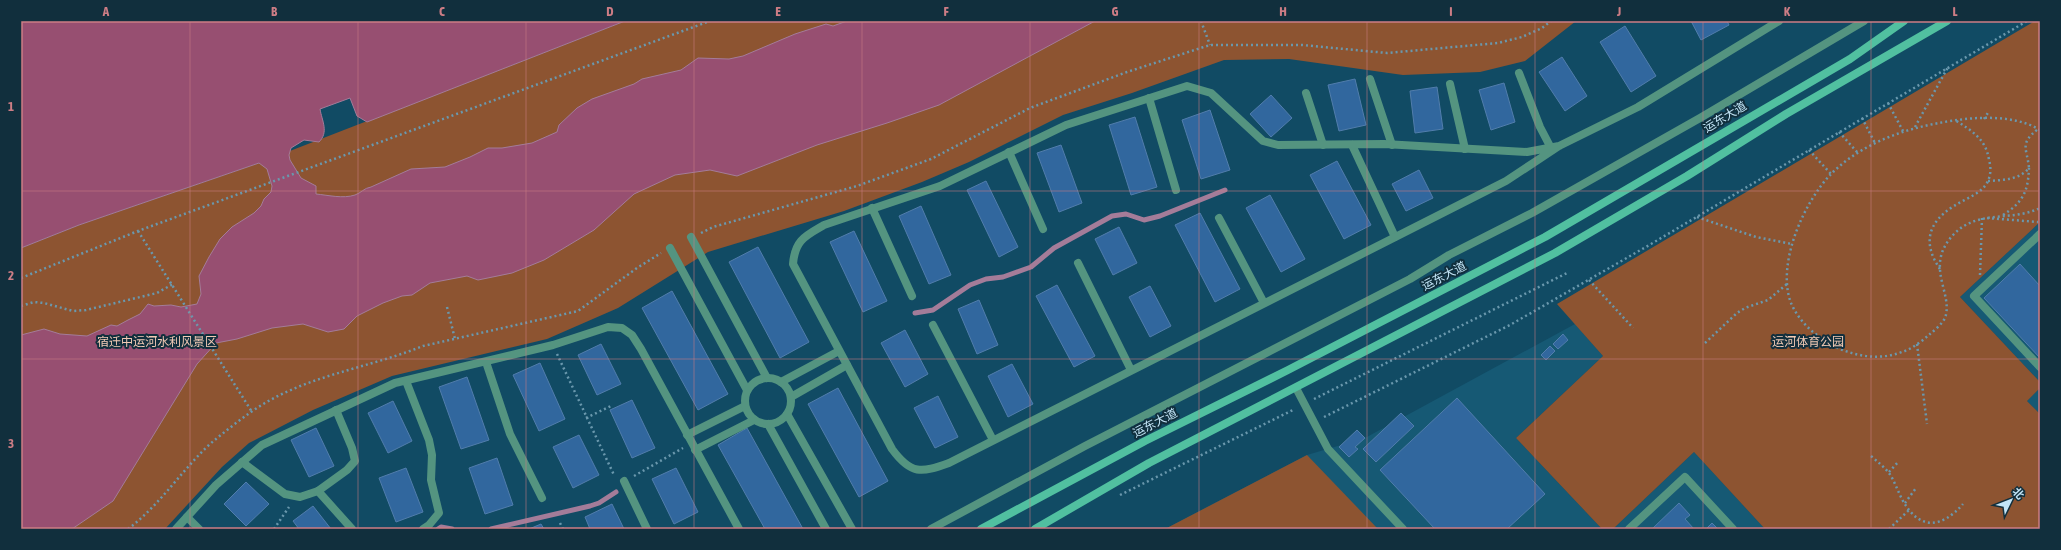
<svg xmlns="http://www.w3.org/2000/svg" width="2061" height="550" font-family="'Asap Condensed','Noto Sans SC',sans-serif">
	<rect width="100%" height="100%" fill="#114b64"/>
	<g fill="#165974">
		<polygon points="2040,222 2040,382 1960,297"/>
		<polygon points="1575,324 1603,356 1516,438 1602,529 1165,529 1307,455 1365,438"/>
		<polygon points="2040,388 2040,414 2027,401"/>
		<polygon points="1694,452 1765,529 1613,529"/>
	</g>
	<g fill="#8d5431">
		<polygon points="625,21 1576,21 1525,61 1480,72 1403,75 1289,59 1224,60 1132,93 1063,115 969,162 922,182 844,211 708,252 618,308 547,339 392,376 313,410 249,443 222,467 165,529 21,529 21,248 79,225 259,163"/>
		<polygon points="2035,21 2040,21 2040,222 1960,297 2040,382 2040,388 2027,401 2040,414 2040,529 1765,529 1694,452 1613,529 1602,529 1516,438 1603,356 1557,304"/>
		<polygon points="1307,455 1378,529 1165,529"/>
	</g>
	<path fill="#974f71" stroke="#a47c99" d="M21,21H625L367,122L357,116L350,98L320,109C322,121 329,132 319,142L304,140L291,148L289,155L290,160L301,178L316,186V194C327,195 343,199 355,195C361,193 364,188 371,187L411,169L445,167L470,157L488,148H502L532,143L557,132L559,125L577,108L592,99L634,84L642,79L681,70L698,58L729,59L743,56L795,34L826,24L833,26L847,21H1095L939,105L887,123L817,145L737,176L710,170L675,175L634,194L594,230L544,260L512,273L478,280L467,276L430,283L412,295L402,296L383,303L357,316L344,329L328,332L303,324L272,328L237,339L216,343L197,364L113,501L72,529H21V335L44,329L60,334L87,336L111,325L117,326L128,320L140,314L148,304L154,306L171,305L181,307L197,304L201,294L199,276L209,257L220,239L232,227L254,213L261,206L264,199L271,192L272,186L267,169L259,163L79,225L21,248Z"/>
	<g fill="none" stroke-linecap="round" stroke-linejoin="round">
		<g stroke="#a47c99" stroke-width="5">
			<polyline points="915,313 933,310 970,285 986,279 1003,277 1031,267 1054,248 1112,216 1126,214 1144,220 1160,216 1225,190"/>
			<polyline points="438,529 441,527 452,529"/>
			<polyline points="491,529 590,506 599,503 616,492"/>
		</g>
	</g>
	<g fill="#31679e" stroke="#517dac">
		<polygon points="1691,21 1727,21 1729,25 1701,40"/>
		<polygon points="1625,26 1656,76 1631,92 1600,42"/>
		<polygon points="1562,57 1587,96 1565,111 1539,72"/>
		<polygon points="1355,79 1366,125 1339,131 1328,85"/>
		<polygon points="1504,83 1515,122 1491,130 1479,90"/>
		<polygon points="1437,87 1443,129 1415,133 1410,91"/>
		<polygon points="1271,95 1292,118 1271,137 1250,114"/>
		<polygon points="1210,110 1230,170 1201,179 1182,120"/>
		<polygon points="1135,117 1157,187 1131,195 1109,125"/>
		<polygon points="1061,145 1082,203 1059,212 1037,153"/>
		<polygon points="1337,161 1371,225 1344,239 1310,175"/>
		<polygon points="1419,170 1433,198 1406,211 1392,184"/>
		<polygon points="986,181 1018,247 999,257 967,190"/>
		<polygon points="1270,195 1305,259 1281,272 1246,208"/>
		<polygon points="921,206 951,275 929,284 899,216"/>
		<polygon points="1200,213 1240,289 1215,302 1175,225"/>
		<polygon points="1119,227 1137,263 1113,275 1095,239"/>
		<polygon points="854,231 887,301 863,312 830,242"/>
		<polygon points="758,247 809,342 780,358 729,262"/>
		<polygon points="2020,264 2040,286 2040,358 1984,298"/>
		<polygon points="1057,285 1095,356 1074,367 1036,296"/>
		<polygon points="1150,286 1171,326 1150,337 1129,297"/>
		<polygon points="672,291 728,394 698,410 642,308"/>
		<polygon points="979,300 998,345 977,354 958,309"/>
		<polygon points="905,330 928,374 905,387 881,343"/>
		<polygon points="1563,334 1568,340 1558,349 1553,344"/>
		<polygon points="601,344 621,384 597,395 578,355"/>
		<polygon points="1550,346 1555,351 1546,360 1541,355"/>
		<polygon points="540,363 565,419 539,431 513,375"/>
		<polygon points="1012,364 1033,404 1008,417 988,376"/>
		<polygon points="467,377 489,440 461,449 439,387"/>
		<polygon points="838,388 888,481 859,497 808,404"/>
		<polygon points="938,396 958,437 935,448 914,408"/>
		<polygon points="1457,398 1545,494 1507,529 1435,529 1380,470"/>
		<polygon points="632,400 655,448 632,458 610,410"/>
		<polygon points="393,401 412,441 388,453 368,413"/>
		<polygon points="1401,413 1414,426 1376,462 1363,449"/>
		<polygon points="316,428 334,466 309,477 291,440"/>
		<polygon points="747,428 803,529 765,529 718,445"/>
		<polygon points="1357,430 1365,438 1355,447 1358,449 1349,457 1339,447"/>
		<polygon points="579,435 599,475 573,488 553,447"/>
		<polygon points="497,458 513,505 485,514 469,468"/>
		<polygon points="406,468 423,512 396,522 379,478"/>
		<polygon points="676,468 698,512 674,524 652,479"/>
		<polygon points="246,482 269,504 246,526 224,504"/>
		<polygon points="1679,503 1690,515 1685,519 1694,529 1652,529"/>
		<polygon points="612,504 624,529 590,529 585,517"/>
		<polygon points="313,506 331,529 299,529 293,521"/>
		<polygon points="1712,523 1718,529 1706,529"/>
		<polygon points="541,524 544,529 529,529"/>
	</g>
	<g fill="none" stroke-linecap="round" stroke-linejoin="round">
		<g stroke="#6a98ad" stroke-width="2.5" stroke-dasharray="2 3" stroke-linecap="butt">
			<polyline points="1201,21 1210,45"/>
			<polyline points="1888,103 1903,131"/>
			<polyline points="1862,118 1875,143"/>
			<polyline points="1984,119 1989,111"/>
			<polyline points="1915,127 1948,67"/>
			<path d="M2040,130C2012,113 1970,117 1939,123C1900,130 1860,145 1831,174C1804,202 1776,264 1791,303C1800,324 1818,338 1838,348C1858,357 1881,360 1902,352C1912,349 1922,341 1930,334C1935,330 1942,324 1945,318C1954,293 1923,266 1954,234C1978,209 2012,222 2040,208"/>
			<polyline points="1839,132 1858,153"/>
			<polyline points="1809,150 1831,174"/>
			<path d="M1988,181C2003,180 2019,180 2029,168C2027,148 2019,144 2038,129"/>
			<path d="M2003,215C2023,202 2028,192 2029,168"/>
			<polyline points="1697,217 1756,237 1792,244"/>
			<polyline points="1987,218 2038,222"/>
			<polyline points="138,231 252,412"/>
			<polyline points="701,233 713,227 857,186 931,159 1030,108 1127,72 1210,45 1302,45 1387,53 1498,43 1522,37 1542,28 1551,21"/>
			<path d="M1940,269C1922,243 1928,222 1954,206C1966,198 1982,194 1988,181C1991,174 1991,167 1989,160C1986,139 1972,131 1955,120"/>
			<polyline points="1980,275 1982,218"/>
			<polyline points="21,278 138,231 710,21"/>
			<polyline points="1589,280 1633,328"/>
			<polyline points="21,306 34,302 44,303 73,311 86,310 157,293 173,284"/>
			<polyline points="447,307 455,339"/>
			<polyline points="1705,343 1737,313 1745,308 1768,300 1787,284"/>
			<polyline points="1917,344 1927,424"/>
			<polyline points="557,354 614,475"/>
			<polyline points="1314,399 1567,273"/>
			<polyline points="1324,417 1510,325 1651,244 2027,21"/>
			<polyline points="586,418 613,405"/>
			<path d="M1871,456C1878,462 1884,467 1889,473C1895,482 1898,492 1903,501C1920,531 1942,528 1963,504"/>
			<polyline points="1889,472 1899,461"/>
			<polyline points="634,476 683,448"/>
			<polyline points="1120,495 1295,409"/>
			<polyline points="1905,503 1916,488"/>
			<polyline points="560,523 563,529"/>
			<path d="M128,529C160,505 181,471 210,444C223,433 237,422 251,412C302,376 366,369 423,346L578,311L637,268L661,253"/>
			<polyline points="274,529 289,507"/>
			<polyline points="1889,529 1909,510"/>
		</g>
		<g stroke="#549480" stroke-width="8">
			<polyline points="1519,73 1540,127 1552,150"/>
			<polyline points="1370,79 1392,145"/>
			<polyline points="1450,84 1465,149"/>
			<polyline points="1306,93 1323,145"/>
			<polyline points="1149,98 1176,190"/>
			<polyline points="1352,145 1395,237"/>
			<path d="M1559,146L1527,152L1384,144L1278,145L1263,141L1211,93L1187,86L1066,125L940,186L824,225C805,236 795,240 793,264L892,449C911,475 921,473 949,463L1506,181L1559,146L1638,107L1779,21"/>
			<polyline points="1009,152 1043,229"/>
			<polyline points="872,208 912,296"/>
			<polyline points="1219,218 1264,303"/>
			<polyline points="2040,234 1974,296 2040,367"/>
			<polyline points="1078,263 1131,370"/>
			<polyline points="933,325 993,440"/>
			<polyline points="486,362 510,434 542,498"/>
			<polyline points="406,381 429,440 432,455 431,480 439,513 429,525 423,529"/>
			<polyline points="781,382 839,351"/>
			<polyline points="1296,388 1328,449 1403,529"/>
			<polyline points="791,397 847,365"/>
			<polyline points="687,435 745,406"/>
			<polyline points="695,450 754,420"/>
			<polyline points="242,462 285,494 300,497 318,491 347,470 355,461 352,448 336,410"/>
			<polyline points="624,481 647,529"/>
			<polyline points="318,491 352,529"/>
			<polyline points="187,517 199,529"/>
			<polyline points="176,529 216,485 262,445 395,383 553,345 608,327 622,328 632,335 641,349 739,529"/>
			<polyline points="931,529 1085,446 1410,279 1449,255 1532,213 1700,118 1864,21"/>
			<polyline points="1629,529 1685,477 1733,529"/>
		</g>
		<g stroke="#549480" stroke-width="8">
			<polyline points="691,237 767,378"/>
			<polyline points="670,248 747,390"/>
			<circle cx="768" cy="401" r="23"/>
			<polyline points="787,414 852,529"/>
			<polyline points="768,424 826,529"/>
		</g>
		<g stroke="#51c0a0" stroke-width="8">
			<polyline points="981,529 1145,441 1288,370 1545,237 1850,59 1904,21"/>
			<polyline points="1035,529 1149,463 1555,253 1687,176 1786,114 1947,21"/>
		</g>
	</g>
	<path fill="none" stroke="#cd7d85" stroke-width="1" stroke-opacity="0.55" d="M190,21V529M358,21V529M526,21V529M694,21V529M862,21V529M1030,21V529M1199,21V529M1367,21V529M1535,21V529M1703,21V529M1871,21V529M21,191H2040M21,359H2040"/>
	<g text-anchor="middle" stroke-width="4" stroke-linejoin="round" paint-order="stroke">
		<g font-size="12" fill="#c3e5f7" stroke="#112f3d">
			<text transform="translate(1725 117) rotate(-31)" y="4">运东大道</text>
			<text transform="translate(1444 276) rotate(-27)" y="4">运东大道</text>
			<text transform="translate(1155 423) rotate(-27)" y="4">运东大道</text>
		</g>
		<g font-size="12" fill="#f3cbb5" stroke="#112f3d">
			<text x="157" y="346">宿迁中运河水利风景区</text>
			<text x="1808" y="346">运河体育公园</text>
		</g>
	</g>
	<rect width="2061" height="550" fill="none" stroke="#112f3d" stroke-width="44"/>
	<g transform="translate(2011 500) rotate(47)" stroke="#112f3d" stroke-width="3" paint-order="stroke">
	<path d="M0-3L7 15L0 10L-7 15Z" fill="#c3e5f7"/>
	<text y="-6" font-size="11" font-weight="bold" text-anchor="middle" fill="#c3e5f7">北</text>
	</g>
	<rect x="22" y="22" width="2017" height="506" fill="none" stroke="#cd7d85" stroke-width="1.5"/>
	<g font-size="13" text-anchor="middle" font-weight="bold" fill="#cd7d85">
		<text x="106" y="16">A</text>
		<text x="274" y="16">B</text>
		<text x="442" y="16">C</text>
		<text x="610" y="16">D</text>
		<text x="778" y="16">E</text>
		<text x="946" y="16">F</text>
		<text x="1115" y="16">G</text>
		<text x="1283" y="16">H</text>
		<text x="1451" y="16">I</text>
		<text x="1619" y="16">J</text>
		<text x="1787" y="16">K</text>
		<text x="1955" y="16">L</text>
		<text x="11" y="111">1</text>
		<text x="11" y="280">2</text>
		<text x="11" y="448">3</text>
	</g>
</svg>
